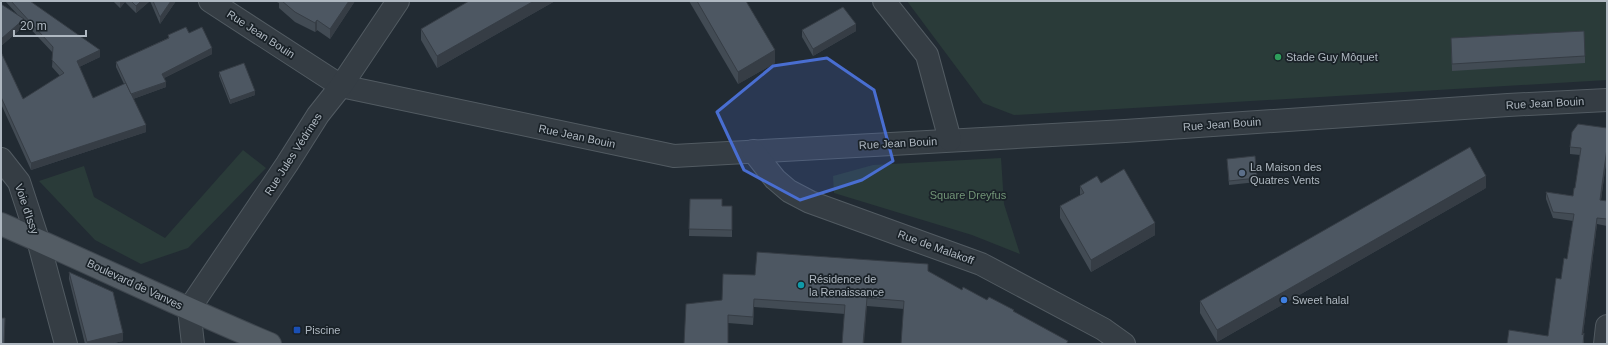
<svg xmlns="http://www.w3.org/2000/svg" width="1608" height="345" font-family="Arial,sans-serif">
	<rect width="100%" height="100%" fill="#222b33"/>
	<g fill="#2a3b39">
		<polygon points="907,1 1607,1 1607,80 1014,115 983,103"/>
		<polygon points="243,150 266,168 188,248 141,264 95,240 39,181 84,166 94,197 165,238"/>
		<polygon points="1001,158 1004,204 1020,254 972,235 834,193 833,176 873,165"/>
	</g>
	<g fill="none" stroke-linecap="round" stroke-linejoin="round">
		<defs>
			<g id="minor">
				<polyline points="210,1 341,86 674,156 1125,131 1508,105 1607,100"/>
				<polyline points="884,1 927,55 950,140"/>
				<polyline points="753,151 775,179 789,191 810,202 981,264 1103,329 1124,344"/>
				<polyline points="1,159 19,182 38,240 66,344"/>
				<polyline points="193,344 189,309 287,164 318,115 341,86 398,1"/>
				<polyline points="1605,344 1607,326"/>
			</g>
			<path id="major" d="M1,224C91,263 179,306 270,344"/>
		</defs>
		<use href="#minor" stroke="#525b62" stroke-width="24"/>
		<use href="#major" stroke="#3e464e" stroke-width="24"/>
		<use href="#minor" stroke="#353d44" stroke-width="22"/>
		<use href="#major" stroke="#535c64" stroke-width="22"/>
	</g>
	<g fill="#424b54">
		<polygon points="5,1 30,1 100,57 79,67 93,98 124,84 116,67 116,62 168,38 168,35 189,33 212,54 164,78 166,87 133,99 146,132 31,170 1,104 1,52 23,99 60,76 52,67 53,53 24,22 24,26 1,46 1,4 18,15"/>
		<polygon points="113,1 150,1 136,13 125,2 120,8"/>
		<polygon points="150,1 176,1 160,24"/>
		<polygon points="277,1 355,1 330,39 317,30 315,32 295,22 279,8 279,3 277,2"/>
		<polygon points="469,1 555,1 437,68 421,40 421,29"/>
		<polygon points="689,1 746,1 775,63 738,84"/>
		<polygon points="802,30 856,31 813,56 802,37"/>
		<polygon points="1451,38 1585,56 1585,63 1452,71"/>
		<polygon points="219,72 255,95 230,104 219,76"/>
		<polygon points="1607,128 1607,155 1601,200 1607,201 1607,226 1597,224 1583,334 1584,340 1584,344 1507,344 1548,336 1561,279 1567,259 1573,221 1553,218 1546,199 1546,192 1573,196 1575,188 1580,155 1570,154 1570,147"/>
		<polygon points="1227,159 1257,178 1257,182 1229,185"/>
		<polygon points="1101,183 1155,235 1091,272 1060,218 1060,206 1080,195 1080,186"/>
		<polygon points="1486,188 1217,342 1200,313 1200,301"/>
		<polygon points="690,199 722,206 732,206 732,237 689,236"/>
		<polygon points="69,272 123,341 109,344 85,344 69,279"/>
		<polygon points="928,272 962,290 1014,312 1068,344 904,309 867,306 845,314 754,307 753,325 728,323 722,300 755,275"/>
	</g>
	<g fill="#363d45">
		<polygon points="120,1 125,1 125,2 120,8"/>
		<polygon points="141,1 150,1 136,13 136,6"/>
		<polygon points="171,1 176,1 160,24 160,17"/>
		<polygon points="349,1 355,1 330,39 330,29"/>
		<polygon points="534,1 555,1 437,68 437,56"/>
		<polygon points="24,19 24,26 1,46 1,39"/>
		<polygon points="317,20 317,30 315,32 315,23"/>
		<polygon points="856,24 856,31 813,56 813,49"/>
		<polygon points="212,48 212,54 162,79 162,74"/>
		<polygon points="100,50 100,57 77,68 77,61"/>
		<polygon points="775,50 775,63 738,84 738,72"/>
		<polygon points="166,82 166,87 130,100 130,95"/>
		<polygon points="255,91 255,95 230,104 230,100"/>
		<polygon points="146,125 146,132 31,170 31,163"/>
		<polygon points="1607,148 1607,155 1600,207 1600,200"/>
		<polygon points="1486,176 1486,188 1217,342 1217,330"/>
		<polygon points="1597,218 1597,224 1582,342 1582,335"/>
		<polygon points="1155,223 1155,235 1091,272 1091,260"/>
		<polygon points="867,298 867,306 864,344 863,344"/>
		<polygon points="754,299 754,307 753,325 753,317"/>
		<polygon points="123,333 123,341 109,344 87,344 87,342"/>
	</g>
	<g fill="#4d5762" stroke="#363d45">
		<polygon points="11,1 30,1 100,50 77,61 93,98 126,83 146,125 31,163 1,97 1,52 23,99 64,73 52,60 53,47"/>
		<polygon points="131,1 141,1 136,6"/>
		<polygon points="153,1 171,1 160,17"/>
		<polygon points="282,1 349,1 330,29 317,20 315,23 295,12"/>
		<polygon points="469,1 534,1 437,56 421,29"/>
		<polygon points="697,1 746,1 775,50 738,72"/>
		<polygon points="1,4 24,19 1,39"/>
		<polygon points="843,7 856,24 813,49 802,30"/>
		<polygon points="186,27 189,33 202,27 212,48 162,74 166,82 131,94 116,62 169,38 168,35"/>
		<polygon points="1584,31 1585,56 1452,64 1451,38"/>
		<polygon points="244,63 255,91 230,100 219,72"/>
		<polygon points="1578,124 1607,128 1607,148 1600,200 1607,201 1607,219 1597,218 1582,335 1584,333 1583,344 1507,344 1509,330 1548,336 1556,278 1561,279 1564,258 1567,259 1574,214 1553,212 1546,192 1573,196 1574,188 1575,188 1581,148 1570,147 1572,132"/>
		<polygon points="1470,147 1486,176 1217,330 1200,301"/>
		<polygon points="1255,156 1257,178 1229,181 1227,159"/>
		<polygon points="1124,169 1155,223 1091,260 1060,206 1084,193 1080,186 1097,176 1101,183"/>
		<polygon points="690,199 722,199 722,206 732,206 732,230 689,229"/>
		<polygon points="757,252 928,264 928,271 962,290 963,287 987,300 989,297 1014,310 1013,311 1068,341 1066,344 901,344 904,301 867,298 863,344 842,344 845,305 754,299 753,317 728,315 728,344 684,344 686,304 722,300 723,274 755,275"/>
		<polygon points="69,272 113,292 123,333 87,342"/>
		<polygon points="1,318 5,318 4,344 1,344"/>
	</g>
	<path fill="#496ed1" fill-opacity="0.2" stroke="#496ed1" stroke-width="3" stroke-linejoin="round" d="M827,58L874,90L893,161L862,180L800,200L744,170L717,112L773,66Z"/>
	<circle fill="#2e9e5b" stroke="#1a2228" stroke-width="1.5" cx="1278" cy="57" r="4"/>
	<circle fill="#5c6f8a" stroke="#1a2228" stroke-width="1.5" cx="1242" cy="173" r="4"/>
	<circle fill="#0f9aa8" stroke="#1a2228" stroke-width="1.5" cx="801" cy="285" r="4"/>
	<circle fill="#3f7fe0" stroke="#1a2228" stroke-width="1.5" cx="1284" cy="300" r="4"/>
	<rect fill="#1a4fb4" stroke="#1a2228" stroke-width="1.5" x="293" y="326" width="8" height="8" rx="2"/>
	<g text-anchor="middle" stroke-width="3.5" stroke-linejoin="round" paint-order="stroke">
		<g font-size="11" fill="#afb8c1" stroke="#1a2228">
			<text transform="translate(261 34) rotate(33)" y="4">Rue Jean Bouin</text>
			<text transform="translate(1545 103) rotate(-3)" y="4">Rue Jean Bouin</text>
			<text transform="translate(1222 124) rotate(-4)" y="4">Rue Jean Bouin</text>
			<text transform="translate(577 136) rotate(12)" y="4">Rue Jean Bouin</text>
			<text transform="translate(898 143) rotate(-3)" y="4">Rue Jean Bouin</text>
			<text transform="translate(293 154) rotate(-57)" y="4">Rue Jules Védrines</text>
			<text transform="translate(27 209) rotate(71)" y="4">Voie d'Issy</text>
			<text transform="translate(936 247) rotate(20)" y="4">Rue de Malakoff</text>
			<text transform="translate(135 284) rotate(25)" y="4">Boulevard de Vanves</text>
		</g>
		<g font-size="11" fill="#afb8c1" stroke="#1a2228" text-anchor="start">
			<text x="1286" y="61">Stade Guy Môquet</text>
			<text x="1250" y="171">La Maison des<tspan x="1250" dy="13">Quatres Vents</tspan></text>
			<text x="809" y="283">Résidence de<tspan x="809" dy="13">la Renaissance</tspan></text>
			<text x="1292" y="304">Sweet halal</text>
			<text x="305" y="334">Piscine</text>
		</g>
		<g font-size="11" fill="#719476" stroke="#1a2228">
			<text x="968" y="199">Square Dreyfus</text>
		</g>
	</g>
	<rect width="1608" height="345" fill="none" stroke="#afb8c1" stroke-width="4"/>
	<path d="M14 30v6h72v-6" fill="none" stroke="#afb8c1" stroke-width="2"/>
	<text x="20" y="30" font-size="12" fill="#afb8c1" stroke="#1a2228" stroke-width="3" paint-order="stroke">20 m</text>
</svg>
